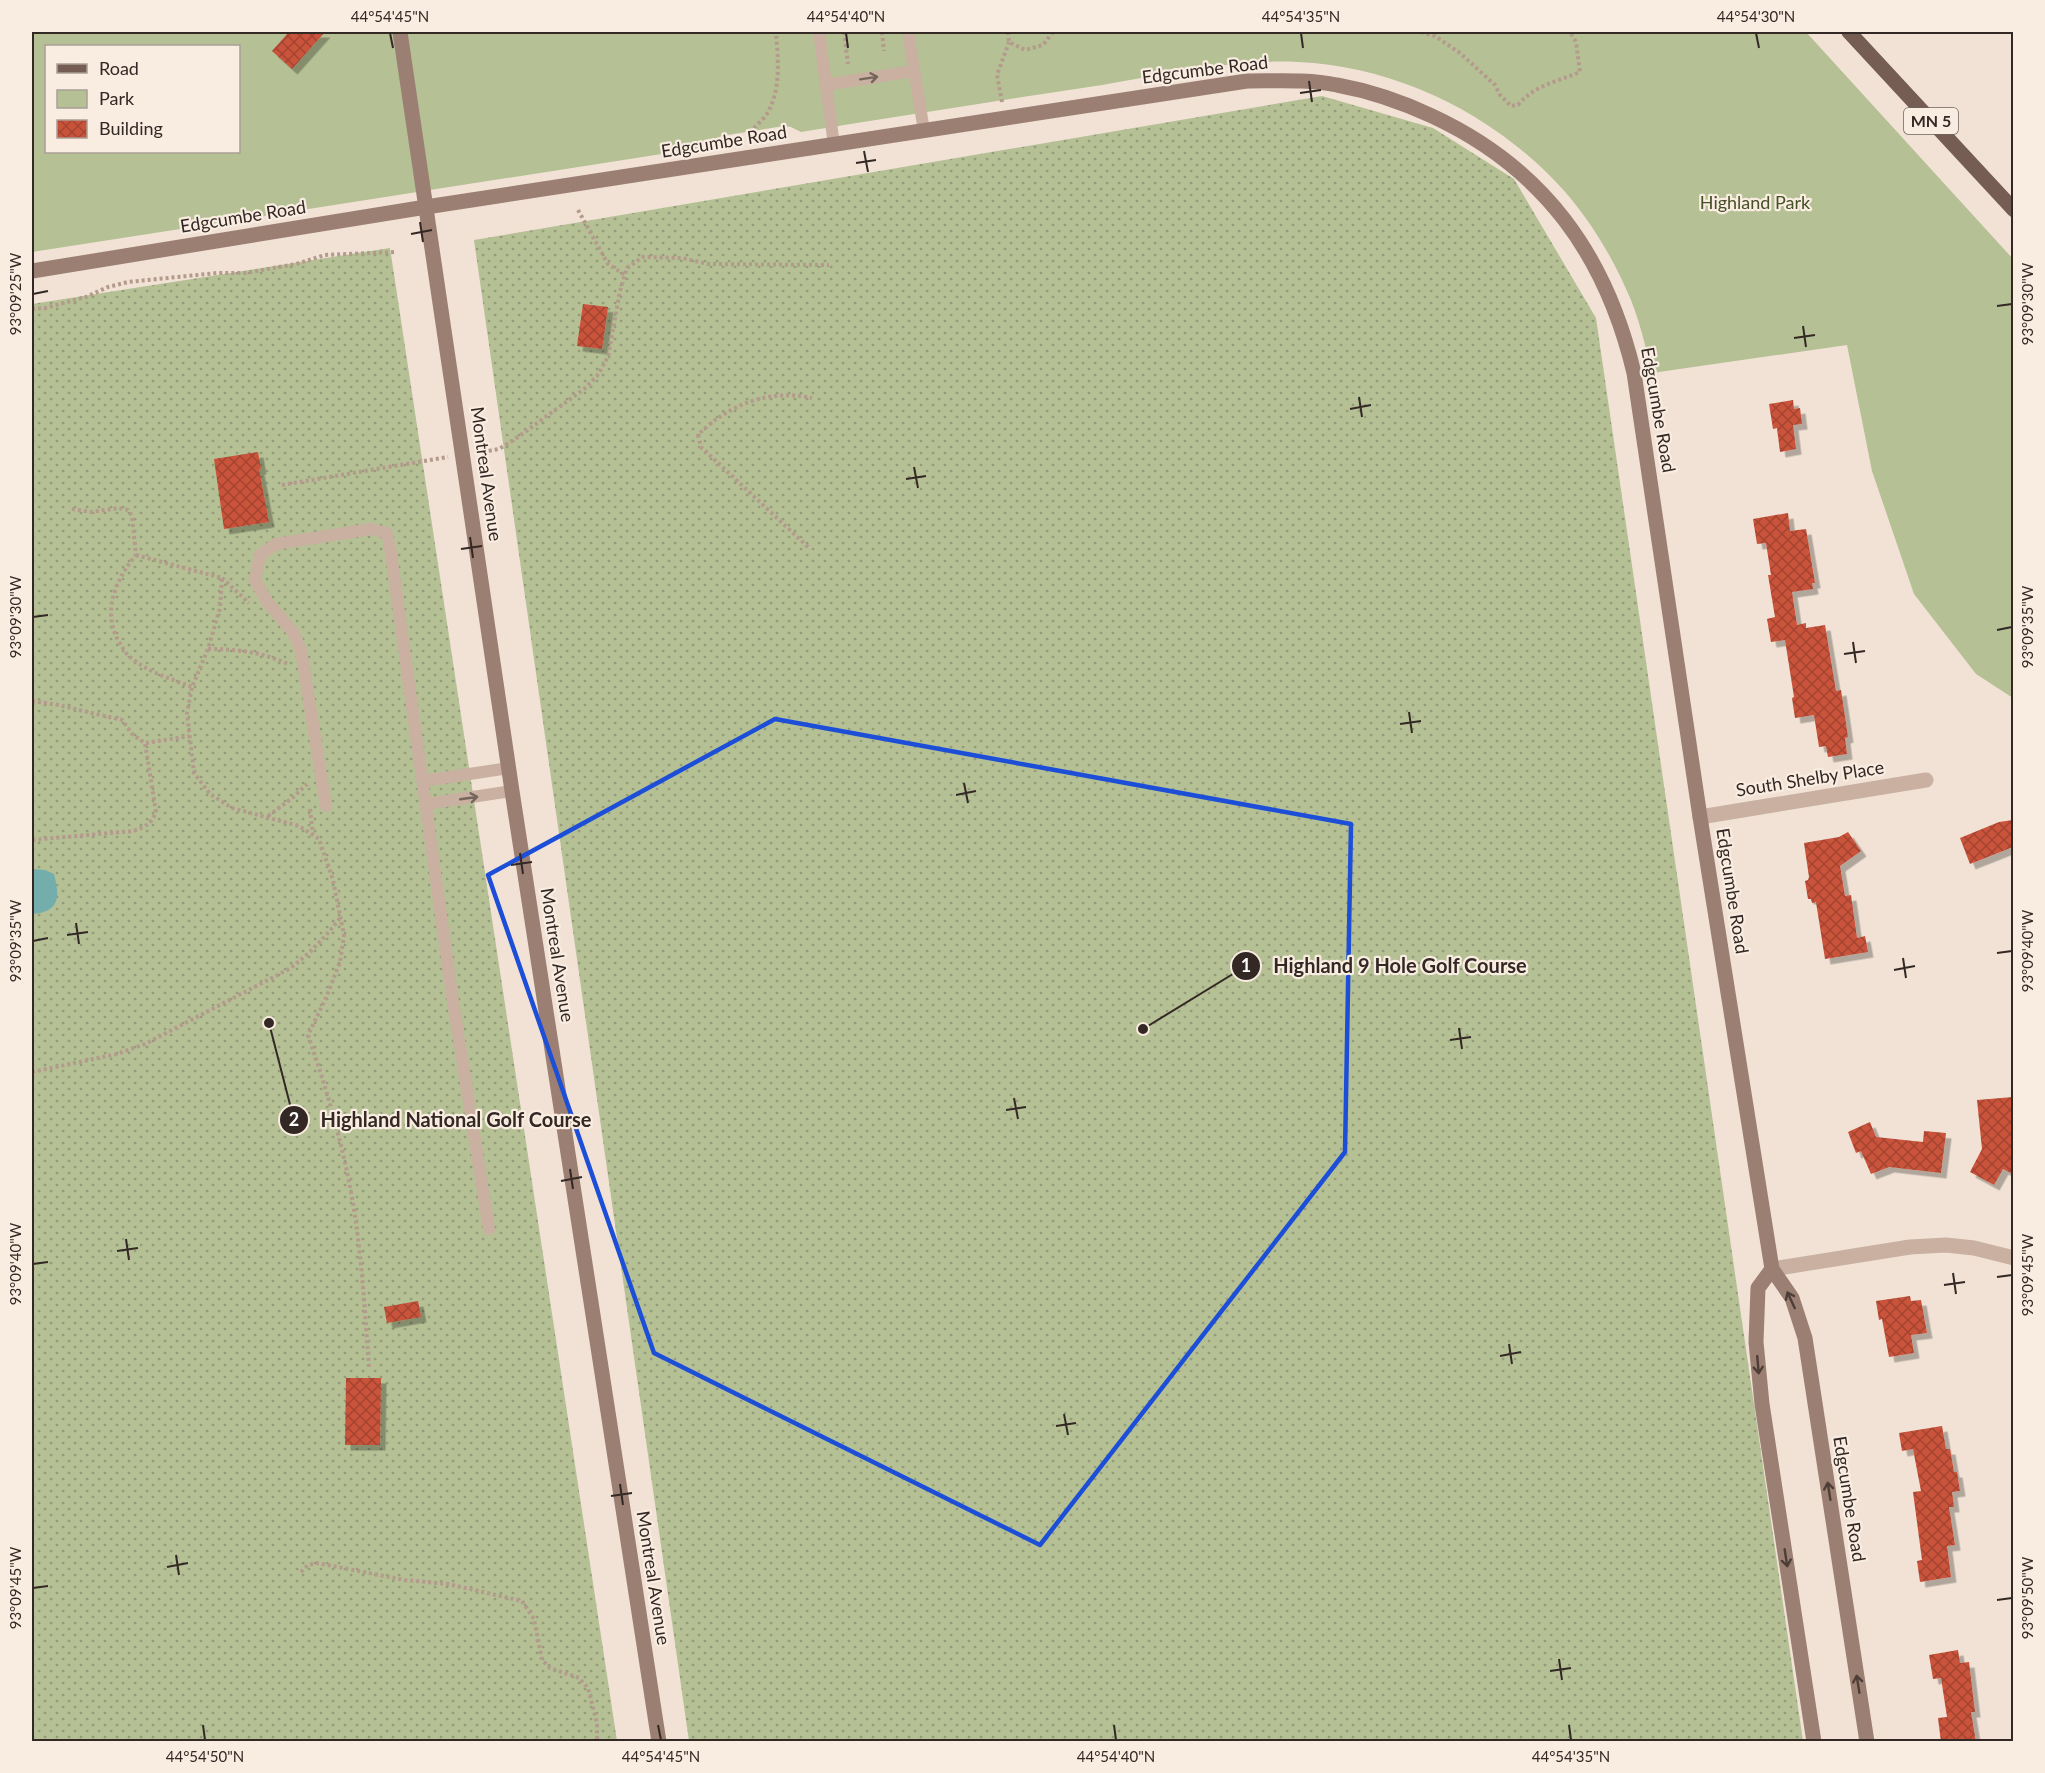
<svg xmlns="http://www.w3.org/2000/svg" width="2045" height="1773" font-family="Lato,sans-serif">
	<defs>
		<pattern id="grass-dots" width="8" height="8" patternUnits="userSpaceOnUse" patternTransform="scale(1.5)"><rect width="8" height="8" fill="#b5c095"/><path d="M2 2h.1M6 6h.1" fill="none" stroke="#949c79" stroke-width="1.8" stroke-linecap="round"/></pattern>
		<pattern id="building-cross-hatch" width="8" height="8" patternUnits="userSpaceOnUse" patternTransform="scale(1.5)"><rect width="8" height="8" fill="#c9523b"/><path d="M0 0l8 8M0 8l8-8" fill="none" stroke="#a44431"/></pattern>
		<filter id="shadow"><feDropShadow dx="5.5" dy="5.5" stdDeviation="0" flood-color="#0004"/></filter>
	</defs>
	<rect width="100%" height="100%" fill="#f1e2d5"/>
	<g fill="url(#grass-dots)">
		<polygon points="1322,96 1433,128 1514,179 1596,318 1803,1741 689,1741 474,240"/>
		<polygon points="390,248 617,1741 32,1742 32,304"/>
	</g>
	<path fill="#b5c095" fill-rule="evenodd" d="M32,32H1806L2013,259V698L1976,674L1914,594L1872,471L1847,345L1652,373C1645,345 1639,317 1627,291C1610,252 1585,212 1555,181C1489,112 1394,66 1298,62C1233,59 1166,74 1102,85C1002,100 901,116 801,132L791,127L784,126L721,136L713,146L32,252ZM46,46H238V152H46Z"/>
	<path fill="#74aeac" d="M32,869L45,870L54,874C60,897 60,912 32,914Z"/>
	<g fill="url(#building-cross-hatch)" filter="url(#shadow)">
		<polygon points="289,32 325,32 292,69 272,51"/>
		<polygon points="583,304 608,307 602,349 577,346"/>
		<polygon points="1793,400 1794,409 1800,408 1802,424 1793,425 1796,449 1780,452 1777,428 1773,429 1769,404"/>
		<polygon points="258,452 261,469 259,469 269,522 224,529 214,459"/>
		<polygon points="1788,513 1790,531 1806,529 1815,583 1812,583 1813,589 1792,592 1797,625 1806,623 1806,628 1825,625 1836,691 1841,690 1848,737 1845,738 1847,754 1828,757 1826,746 1819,747 1814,715 1795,718 1792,698 1794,697 1785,640 1771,642 1767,619 1775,617 1768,575 1771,575 1766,543 1757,544 1753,519"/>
		<polygon points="2013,820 2013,847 1970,864 1960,838 1999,822"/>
		<polygon points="1848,832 1861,851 1840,866 1845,896 1851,895 1857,938 1865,936 1868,952 1825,959 1816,902 1812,903 1811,899 1808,899 1805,881 1808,880 1809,877 1804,843 1839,837"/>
		<polygon points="2013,1097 2013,1174 2003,1169 1994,1185 1970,1172 1982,1149 1977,1100"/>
		<polygon points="1870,1122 1876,1137 1923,1142 1924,1131 1946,1133 1941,1173 1889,1167 1871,1174 1861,1151 1856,1153 1848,1132"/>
		<polygon points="1910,1296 1911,1301 1921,1300 1927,1333 1911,1335 1914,1353 1889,1357 1882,1319 1879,1320 1876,1301"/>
		<polygon points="418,1301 421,1317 387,1323 384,1307"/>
		<polygon points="346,1378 381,1378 380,1445 345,1445"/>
		<polygon points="1942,1426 1946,1449 1950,1449 1954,1472 1957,1472 1960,1491 1952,1492 1954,1507 1949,1507 1955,1545 1947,1546 1951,1577 1920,1582 1917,1561 1922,1560 1913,1492 1921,1491 1913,1449 1902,1451 1899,1433"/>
		<polygon points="1958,1650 1960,1663 1969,1662 1975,1712 1971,1712 1976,1742 1941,1742 1938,1718 1947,1717 1941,1678 1933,1679 1929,1655"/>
	</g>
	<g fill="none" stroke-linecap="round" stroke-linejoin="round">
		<g stroke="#b49a8c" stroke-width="4" stroke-dasharray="3 3" stroke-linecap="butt">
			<polyline points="844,32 848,64"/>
			<polyline points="882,32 884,51"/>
			<polyline points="1008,32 1009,42 1025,50 1043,45 1053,32"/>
			<path d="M1397,32H1421L1435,36L1460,53L1495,85L1500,95L1511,106L1518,105C1534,85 1557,82 1580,72L1576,42L1570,32"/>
			<polyline points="1002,102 997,75 1009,42"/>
			<path d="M754,128C759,123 766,117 769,110C781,87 778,57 776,32"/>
			<polyline points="578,210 608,264 625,275"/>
			<polyline points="32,309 45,308 86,297 108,287 128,282 217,273 245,273 296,264 325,255 394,252"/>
			<polyline points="477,453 499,449 518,437 584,389 597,376 608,357 620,291 627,268 643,257 682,258 708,264 829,265"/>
			<polyline points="282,485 448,457"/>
			<path d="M72,509L91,512L119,508L128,510L132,516L136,555C114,581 101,615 121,645C123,648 126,654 129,656C145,671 171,679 192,687"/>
			<path d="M808,547L701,447L698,435C727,405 771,388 812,398"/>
			<path d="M136,555L222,578L220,608L208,649L192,687L187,713L194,773L210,794L232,808L299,826L319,839L333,880L344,935L340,962L325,1000L308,1035C327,1090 343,1145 353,1203C362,1258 365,1313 369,1368"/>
			<polyline points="222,578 249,603"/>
			<path d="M208,649C237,649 262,652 288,664"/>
			<path d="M32,701L58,705L122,720L133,735L145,743L156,812C151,824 145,827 133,831L32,840"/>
			<polyline points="146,743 189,736"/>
			<polyline points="310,809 313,834"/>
			<polyline points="268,816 291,799 307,784"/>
			<path d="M32,1072L117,1054L145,1044L289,969C310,954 325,937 341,917"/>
			<polyline points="301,1572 308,1565 317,1563 405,1580 448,1584 522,1601 534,1619 542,1660 550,1668 579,1678 588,1688 597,1723 597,1742"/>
		</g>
		<g stroke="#c9b0a1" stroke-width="12">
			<polyline points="819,32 834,145"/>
			<polyline points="908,32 924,131"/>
			<polyline points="825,85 913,71"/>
			<polyline points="423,781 509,768"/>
			<polyline points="426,804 512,791"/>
			<polyline points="326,806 301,650 293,632 268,603 255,580 260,555 276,544 371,529 387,533 391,554 452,995 489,1229"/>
		</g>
		<g stroke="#c9b0a1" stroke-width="15">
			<polyline points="1700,817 1926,780"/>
			<polyline points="1772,1269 1910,1247 1946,1245 1974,1248 2014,1258"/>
		</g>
		<g stroke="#9c7f73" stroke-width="15">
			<polyline points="400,32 512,791 659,1742"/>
			<path d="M32,271L426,207L1247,81C1277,81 1308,79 1337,85C1370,91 1402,102 1432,116C1544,168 1606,255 1634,373L1700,817L1772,1269L1792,1298L1805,1338L1867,1742"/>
			<polyline points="1772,1269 1758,1288 1756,1342 1762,1404 1814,1742"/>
		</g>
		<polyline stroke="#755d54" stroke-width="15" points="1849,32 2014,210"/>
	</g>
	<defs><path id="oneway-shaft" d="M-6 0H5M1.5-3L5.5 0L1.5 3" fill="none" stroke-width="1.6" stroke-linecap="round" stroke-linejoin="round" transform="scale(1.5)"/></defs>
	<g stroke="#76655c">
		<use href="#oneway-shaft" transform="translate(869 78) rotate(-9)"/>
		<use href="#oneway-shaft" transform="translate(469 798) rotate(-8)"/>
	</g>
	<g stroke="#4d3e38">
		<use href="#oneway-shaft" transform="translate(1791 1300) rotate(-115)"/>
		<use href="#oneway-shaft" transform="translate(1758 1365) rotate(85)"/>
		<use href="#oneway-shaft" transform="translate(1829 1491) rotate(-99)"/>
		<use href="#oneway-shaft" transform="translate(1786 1558) rotate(81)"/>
		<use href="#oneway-shaft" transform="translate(1858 1684) rotate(-99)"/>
	</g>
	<path fill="none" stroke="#1d4ed8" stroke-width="4.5" stroke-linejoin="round" d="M775,719L1351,824L1345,1152L1040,1545L654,1353L488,875Z"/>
	<path fill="none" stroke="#332824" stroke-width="2" d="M390,33L393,48M846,33L848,48M1301,33L1303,48M1756,33L1759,48M1309,81L1312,102M1300,93L1321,90M864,151L868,172M856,163L876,160M420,222L423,242M411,234L432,230M33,294L48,291M1997,306L2012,304M1803,326L1806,347M1794,338L1815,335M1359,397L1362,417M1350,409L1371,405M914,467L918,488M906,479L926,476M470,537L473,558M461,549L482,546M33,617L48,615M1997,630L2012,627M1853,642L1856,663M1844,654L1865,651M1409,712L1412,733M1400,724L1421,721M964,783L968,803M956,795L976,791M520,853L523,874M511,865L532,862M76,923L79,944M67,935L88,932M33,941L48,938M1997,953L2012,951M1903,958L1906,978M1894,970L1915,966M1459,1028L1462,1049M1450,1040L1471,1037M1014,1098L1018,1119M1006,1110L1026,1107M570,1169L573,1189M561,1181L582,1177M126,1239L129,1260M117,1251L138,1248M33,1264L48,1262M1953,1273L1956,1294M1997,1277L2012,1275M1944,1285L1965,1282M1509,1344L1512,1364M1500,1356L1521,1352M1064,1414L1068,1435M1056,1426L1076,1423M620,1484L623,1505M611,1496L632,1493M176,1555L179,1575M167,1567L188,1563M33,1588L48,1586M1997,1600L2012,1598M1559,1659L1562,1680M1550,1671L1571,1668M203,1725L205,1740M658,1725L661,1740M1114,1725L1116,1740M1569,1725L1571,1740"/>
	<g text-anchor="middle" stroke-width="4.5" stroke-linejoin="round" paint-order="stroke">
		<rect fill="#f9ece1" stroke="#6e635d" stroke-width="1.5" x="1904" y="108" width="54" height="26" rx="4.5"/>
		<g font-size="16" font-weight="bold" fill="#332824">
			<text x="1931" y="127">MN 5</text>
		</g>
		<g font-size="18" fill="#332824" stroke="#f9ece1">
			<text transform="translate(1205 70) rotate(-7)" y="6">Edgcumbe Road</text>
			<text transform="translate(724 142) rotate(-9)" y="6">Edgcumbe Road</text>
			<text transform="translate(243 217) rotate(-9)" y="6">Edgcumbe Road</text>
			<text transform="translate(1658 410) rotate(80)" y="6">Edgcumbe Road</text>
			<text transform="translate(486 474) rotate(82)" y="6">Montreal Avenue</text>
			<text transform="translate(1810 779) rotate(-9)" y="6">South Shelby Place</text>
			<text transform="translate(1732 891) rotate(81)" y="6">Edgcumbe Road</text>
			<text transform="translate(557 955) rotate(81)" y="6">Montreal Avenue</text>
			<text transform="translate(1849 1499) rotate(81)" y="6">Edgcumbe Road</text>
			<text transform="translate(653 1578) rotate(81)" y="6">Montreal Avenue</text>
		</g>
		<g font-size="18" fill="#455227" stroke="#f9ece1">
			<text x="1755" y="209">Highland Park</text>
		</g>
	</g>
	<path fill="none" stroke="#332824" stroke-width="2" d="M1143 1029L1246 966M269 1023L294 1120"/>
	<g fill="#332824" stroke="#f9ece1" stroke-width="2">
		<circle cx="1143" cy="1029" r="6"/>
		<circle cx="269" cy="1023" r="6"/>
		<circle cx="1246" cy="966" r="15"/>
		<circle cx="294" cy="1120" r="15"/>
	</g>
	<g font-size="18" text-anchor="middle" font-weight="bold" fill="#fff">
		<text x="1246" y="972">1</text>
		<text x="294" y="1126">2</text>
	</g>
	<g font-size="20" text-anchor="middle" font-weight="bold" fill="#332824" stroke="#f9ece1" stroke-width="4.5" stroke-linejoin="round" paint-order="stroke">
		<text x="1400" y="973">Highland 9 Hole Golf Course</text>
		<text x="456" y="1127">Highland National Golf Course</text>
	</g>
	<rect width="2045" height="1773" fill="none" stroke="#f9ece1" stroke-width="66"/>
	<rect x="45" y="45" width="195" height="108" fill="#f9ece1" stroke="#aa9e95" stroke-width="1.5"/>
	<rect x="57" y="64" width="30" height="9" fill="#755d54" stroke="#aa9e95" stroke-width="1.5"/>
	<text x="99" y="75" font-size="18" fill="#332824">Road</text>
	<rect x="57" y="90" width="30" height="18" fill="#b5c095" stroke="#aa9e95" stroke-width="1.5"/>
	<text x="99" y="105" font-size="18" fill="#332824">Park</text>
	<rect x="57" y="120" width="30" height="18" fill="url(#building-cross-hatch)" stroke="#aa9e95" stroke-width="1.5"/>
	<text x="99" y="135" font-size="18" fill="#332824">Building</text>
	<rect x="33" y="33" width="1979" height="1707" fill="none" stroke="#332824" stroke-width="2"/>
	<g font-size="15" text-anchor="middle" fill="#332824">
		<text x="390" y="22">44°54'45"N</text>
		<text x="846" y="22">44°54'40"N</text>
		<text x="1301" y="22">44°54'35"N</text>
		<text x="1756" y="22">44°54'30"N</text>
		<text transform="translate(16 294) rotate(-90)" y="5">93°09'25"W</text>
		<text transform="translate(2028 304) rotate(-90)" y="5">93°09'30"W</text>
		<text transform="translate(16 617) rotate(-90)" y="5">93°09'30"W</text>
		<text transform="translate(2028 627) rotate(-90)" y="5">93°09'35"W</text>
		<text transform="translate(16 941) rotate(-90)" y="5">93°09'35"W</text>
		<text transform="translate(2028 951) rotate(-90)" y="5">93°09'40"W</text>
		<text transform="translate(16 1264) rotate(-90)" y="5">93°09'40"W</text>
		<text transform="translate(2028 1275) rotate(-90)" y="5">93°09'45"W</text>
		<text transform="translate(16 1588) rotate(-90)" y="5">93°09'45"W</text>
		<text transform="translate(2028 1598) rotate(-90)" y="5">93°09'50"W</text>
		<text x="205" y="1762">44°54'50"N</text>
		<text x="661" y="1762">44°54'45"N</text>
		<text x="1116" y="1762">44°54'40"N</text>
		<text x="1571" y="1762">44°54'35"N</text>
	</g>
</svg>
